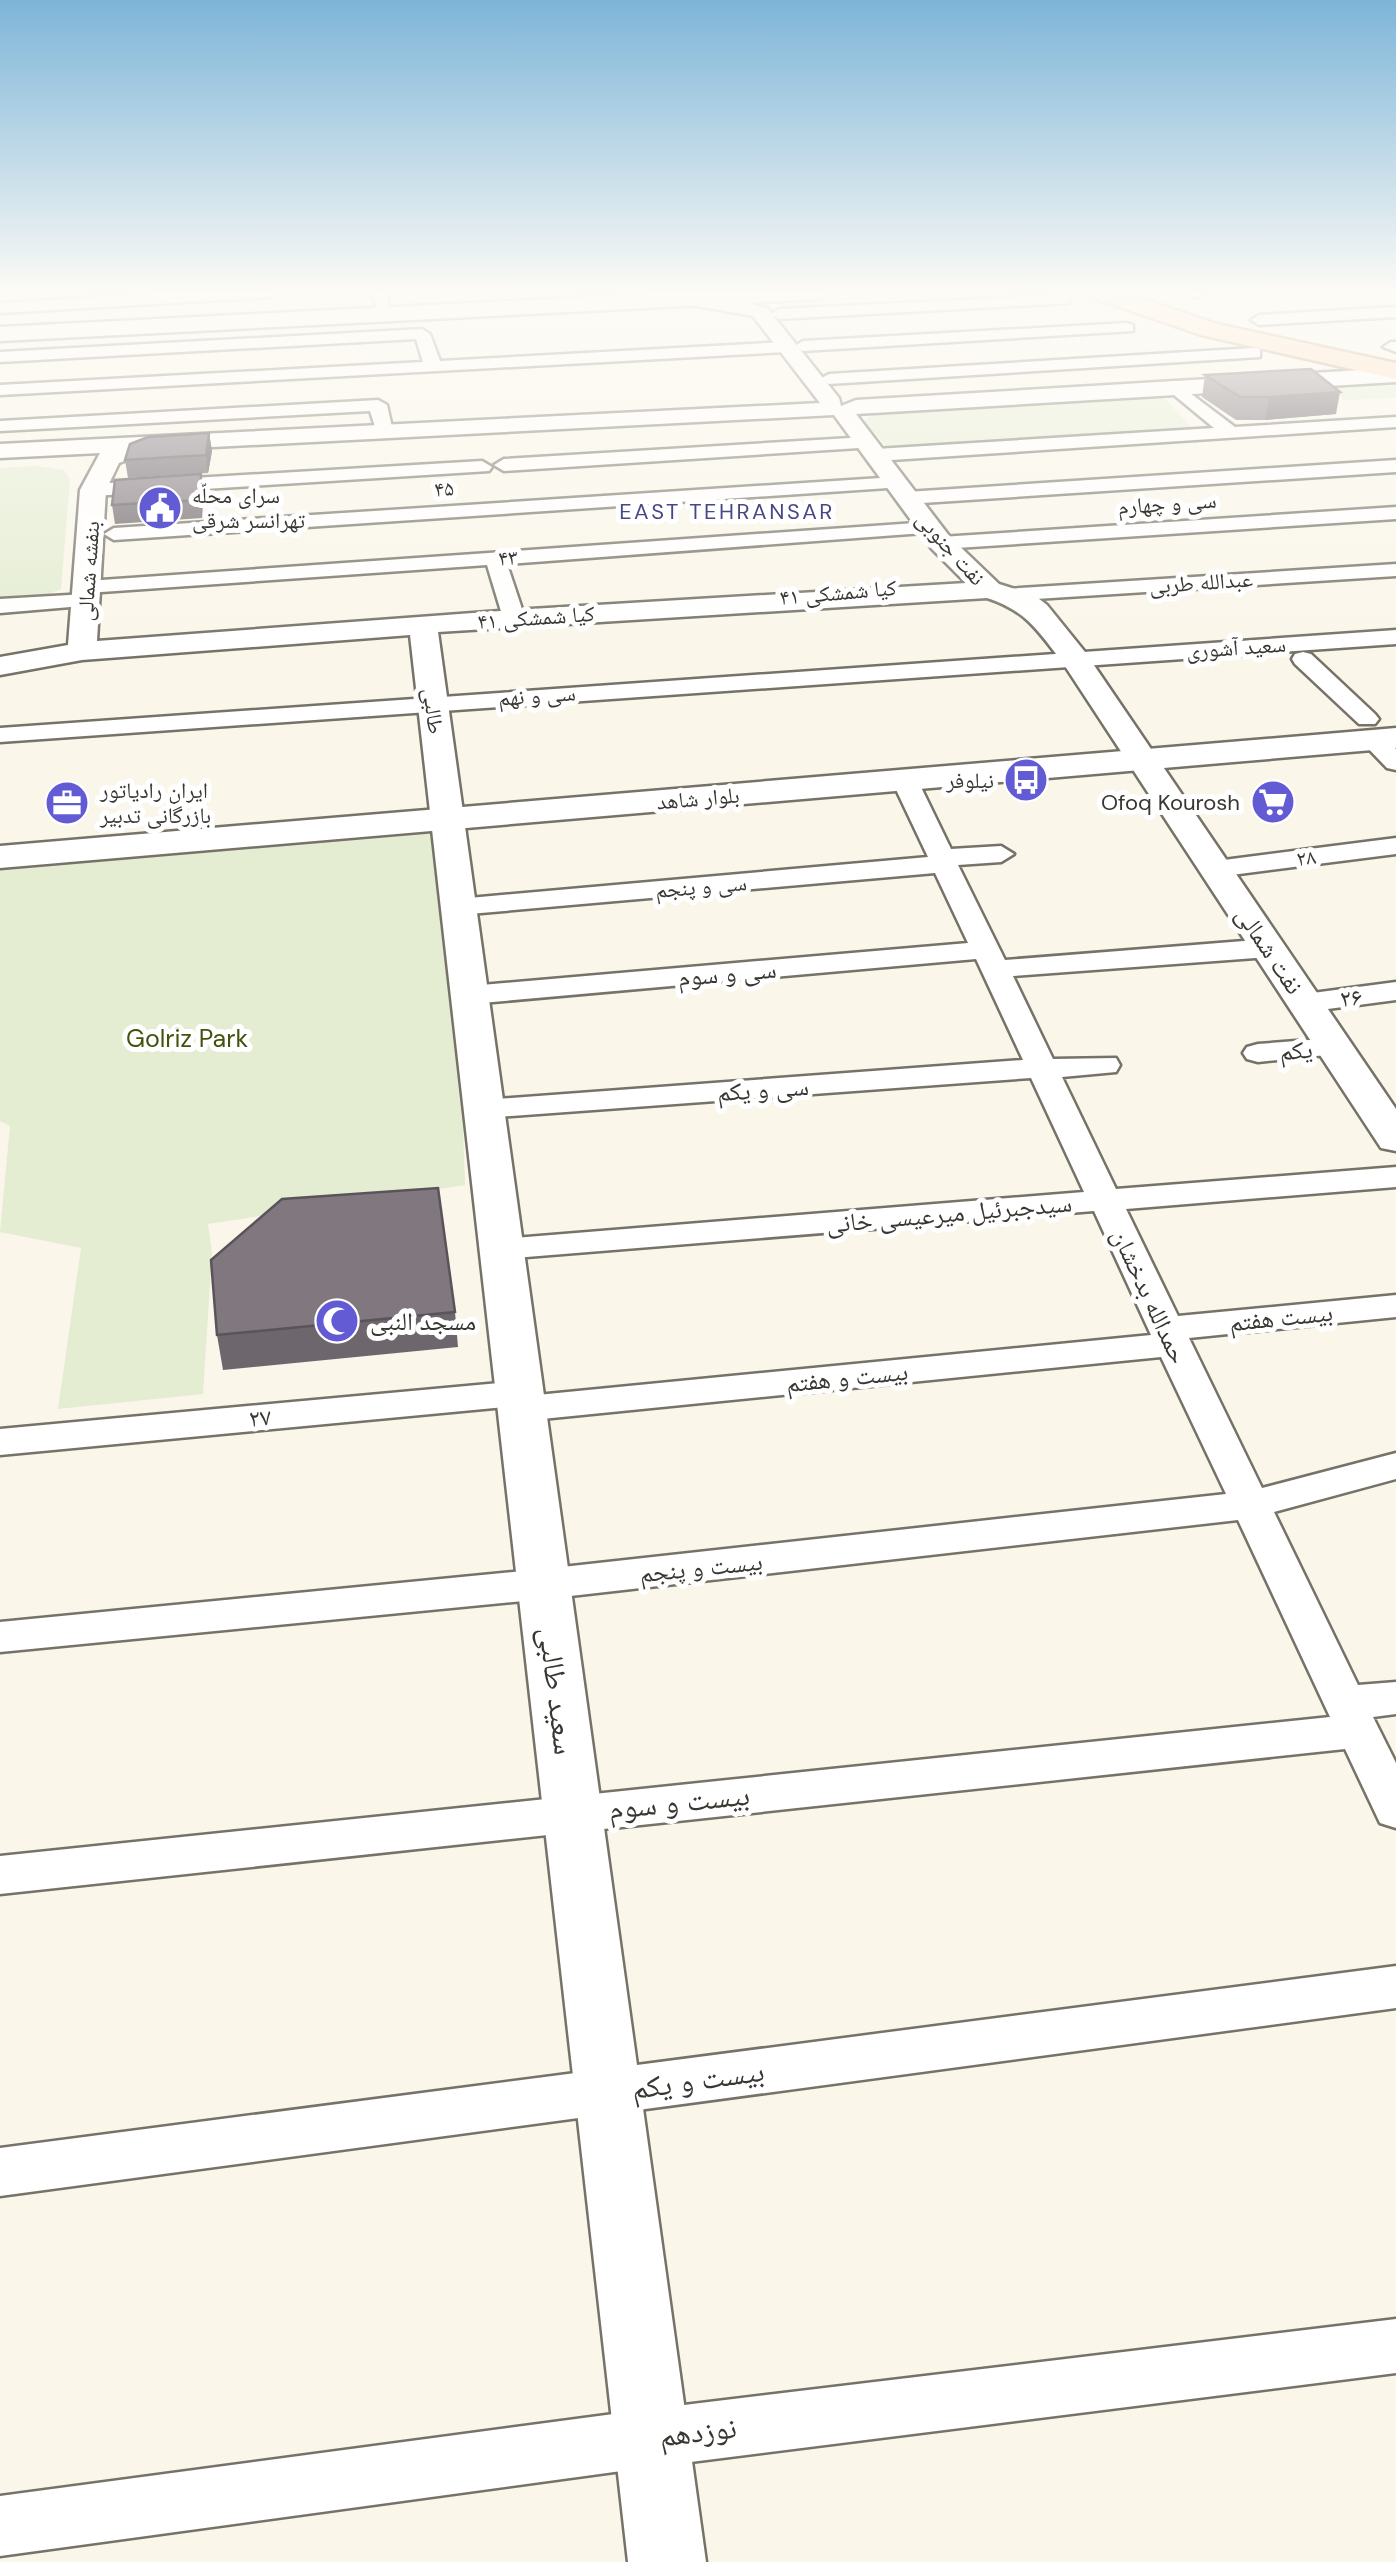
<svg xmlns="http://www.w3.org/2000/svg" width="1396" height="2562" font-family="'DM Sans','Noto Naskh Arabic',sans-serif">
	<rect width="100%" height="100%" fill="#faf6ea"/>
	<g fill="#e4edd2">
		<polygon points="1396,377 1396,398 1343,400 1331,386"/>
		<polygon points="1158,391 1195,431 889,449 863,421 886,407"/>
		<polygon points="36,466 64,470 70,479 61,589 42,597 0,600 0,468"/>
		<polygon points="430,829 463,1128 465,1185 208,1224 212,1252 203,1394 58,1409 81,1248 0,1232 10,1126 0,1121 0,865"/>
	</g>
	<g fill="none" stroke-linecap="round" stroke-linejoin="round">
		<defs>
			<g id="minor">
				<polygon points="190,292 279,292 271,297 0,313 0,303"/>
				<polygon points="371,292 387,292 389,308 377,308"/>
				<polygon points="1211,292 1194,298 1186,293 1187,292"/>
				<polygon points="1063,295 1069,297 1069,303 779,319 771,314 779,309"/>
				<polygon points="1396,307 1396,317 1259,325 1251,320 1259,315"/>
				<polygon points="1127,323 1133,325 1133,331 803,351 795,346 803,341"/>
				<polygon points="422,329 430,334 440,361 786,342 794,347 786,352 0,395 0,385 423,362 416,339 0,362 0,352"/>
				<polygon points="1391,342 1396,342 1396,352 1383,347"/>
				<polygon points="1254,348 1260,349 1260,357 829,384 820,379 829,374"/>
				<polygon points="1174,381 1235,427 1396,417 1396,427 876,461 867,455 876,449 1214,428 1168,390 1168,382"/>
				<polygon points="378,400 387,405 393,432 390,436 378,436 370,411 0,431 0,421"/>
				<polygon points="867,437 876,443 874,447 504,471 494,465 504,459"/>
				<polygon points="1396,460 1396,472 907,504 897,498 907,492"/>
				<polygon points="482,461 492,467 489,471 93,496 83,490 93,484"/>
				<polygon points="896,477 906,483 903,487 114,540 104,534 114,528"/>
				<polygon points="1396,507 1396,519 941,549 931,543 941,537"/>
				<polygon points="930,522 940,528 937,532 507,564 525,618 514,625 503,618 487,565 87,593 76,587 87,581"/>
				<polygon points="1396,564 1396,576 1005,601 994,595 1005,589"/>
				<polygon points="86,594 97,600 94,605 0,613 0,599"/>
				<polygon points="1396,630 1396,644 0,742 0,728"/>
				<polygon points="1303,652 1311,654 1375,714 1379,719 1375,724 1359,724 1295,664 1292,659 1295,654"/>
				<polygon points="1372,733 1381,735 1396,749 1396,770 1387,768 1360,740"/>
				<polygon points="905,773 918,781 951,849 1001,846 1014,854 1001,862 958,865 1005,960 1269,939 1279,942 1283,948 1279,954 1269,957 1013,976 1053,1059 1116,1058 1120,1065 1116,1072 1062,1077 1116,1189 1396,1167 1396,1187 1126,1209 1178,1316 1396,1295 1396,1317 1189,1338 1262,1488 1396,1453 1396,1479 1274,1512 1358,1685 1396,1682 1396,1714 1373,1717 1396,1763 1396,1828 1380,1823 1345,1749 0,1894 0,1856 1330,1717 1238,1520 544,1599 0,1652 0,1622 544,1569 1226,1494 1161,1357 522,1421 509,1418 505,1407 0,1455 0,1429 520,1381 533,1384 537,1395 1151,1335 1094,1211 501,1259 489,1256 484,1249 489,1242 501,1239 1084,1192 1031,1078 484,1118 473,1116 468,1109 473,1102 484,1100 1023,1060 976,959 470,1004 460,1001 455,995 460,989 470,986 968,943 935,873 458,915 444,907 458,899 928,857 892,781"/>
				<polygon points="1396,838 1396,854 1216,877 1203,869 1216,861"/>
				<polygon points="1396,982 1396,1000 1305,1012 1295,1009 1290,1003 1295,997 1305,994"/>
				<polygon points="1335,1038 1346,1041 1350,1047 1346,1053 1258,1062 1247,1059 1243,1053 1247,1047 1258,1044"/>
				<polygon points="1396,1966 1396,2008 0,2196 0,2148"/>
				<polygon points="1396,2319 1396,2373 651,2467 0,2556 0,2496 651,2409"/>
			</g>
			<path id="tertiary" d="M688,293L717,295L767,308L839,398L841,406L856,400L1396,368V382L856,414L950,537L999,584L1034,595L1047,605L1085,652L1396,1109V1151L1381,1148L1063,663C1038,631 1027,611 987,598L438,632L706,2562H628L410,635L82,660L0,675V657L68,645L80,490L100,453L0,458V444L820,403L753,316L681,303L678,299ZM834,415L932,549L966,583L514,610L97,641L106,490L119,463L155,450Z"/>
			<g id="secondary">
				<polygon points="688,292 832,292 821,299 0,341 0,327"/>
				<polygon points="1396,728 1396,748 0,868 0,846"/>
			</g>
			<polygon id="primary" points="1087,292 1123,292 1217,324 1396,363 1396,379 1201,335 1090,297"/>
		</defs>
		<use href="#minor" stroke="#767267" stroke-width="5"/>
		<use href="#tertiary" stroke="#767267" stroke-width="5"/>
		<use href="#secondary" stroke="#767267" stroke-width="5"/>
		<use href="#primary" stroke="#b98e67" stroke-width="5"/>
		<use href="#minor" fill="#fff" fill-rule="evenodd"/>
		<use href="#tertiary" fill="#fff" fill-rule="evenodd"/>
		<use href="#secondary" fill="#fff" fill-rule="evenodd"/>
		<use href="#primary" fill="#ffd7b5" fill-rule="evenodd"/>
	</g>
	<g fill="#6e666d">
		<polygon points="1205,375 1336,414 1265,420 1236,420 1202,397"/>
		<polygon points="209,433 212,451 208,473 128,478 125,460"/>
		<polygon points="201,474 203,493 202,518 115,524 112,505"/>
		<polygon points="455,1312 458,1347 223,1370 217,1335"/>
	</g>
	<g fill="#5a5359">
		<polygon points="1340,392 1336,414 1265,420 1269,397"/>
		<polygon points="209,433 212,451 208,473 206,455"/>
		<polygon points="201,474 203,493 202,518 200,500"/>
	</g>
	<g fill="#80777f" stroke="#5a5359" stroke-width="2.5">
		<polygon points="1311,369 1340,392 1269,397 1240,397 1205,375"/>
		<polygon points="209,433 206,455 125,460 130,444 148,437"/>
		<polygon points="201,474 200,500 112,505 115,480"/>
		<polygon points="438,1188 455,1312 217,1335 211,1260 282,1199"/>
	</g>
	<linearGradient id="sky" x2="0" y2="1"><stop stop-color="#7db5d8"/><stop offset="0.45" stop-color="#fdfbf6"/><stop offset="1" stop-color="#fdfbf6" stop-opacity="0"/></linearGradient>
	<rect width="1396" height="651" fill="url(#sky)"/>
	<defs>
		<symbol id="civic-disc" viewBox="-11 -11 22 22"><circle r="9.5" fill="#625bd4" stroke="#fff"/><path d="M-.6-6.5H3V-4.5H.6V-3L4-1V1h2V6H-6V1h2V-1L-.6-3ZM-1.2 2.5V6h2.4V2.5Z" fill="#fff"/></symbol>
		<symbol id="bus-disc" viewBox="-11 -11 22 22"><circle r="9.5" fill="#625bd4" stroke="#fff"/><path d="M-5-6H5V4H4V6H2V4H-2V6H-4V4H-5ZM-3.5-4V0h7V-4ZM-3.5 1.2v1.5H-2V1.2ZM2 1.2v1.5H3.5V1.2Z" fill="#fff"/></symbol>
		<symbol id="supermarket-disc" viewBox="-11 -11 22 22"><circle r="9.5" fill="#625bd4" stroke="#fff"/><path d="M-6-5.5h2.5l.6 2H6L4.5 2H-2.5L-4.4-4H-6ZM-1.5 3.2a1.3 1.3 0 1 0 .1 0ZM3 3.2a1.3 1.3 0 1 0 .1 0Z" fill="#fff"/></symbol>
		<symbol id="office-disc" viewBox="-11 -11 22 22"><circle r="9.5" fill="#625bd4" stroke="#fff"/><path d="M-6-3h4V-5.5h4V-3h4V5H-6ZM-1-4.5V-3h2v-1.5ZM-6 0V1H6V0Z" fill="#fff"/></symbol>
		<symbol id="mosque-disc" viewBox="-11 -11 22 22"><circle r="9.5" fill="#625bd4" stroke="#fff"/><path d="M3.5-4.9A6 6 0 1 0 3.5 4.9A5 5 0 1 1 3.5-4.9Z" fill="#fff"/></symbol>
	</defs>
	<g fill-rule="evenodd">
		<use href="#civic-disc" x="135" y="483" width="50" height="50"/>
		<use href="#bus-disc" x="1001" y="755" width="50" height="50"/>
		<use href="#supermarket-disc" x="1248" y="777" width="50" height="50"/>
		<use href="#office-disc" x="42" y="778" width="50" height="50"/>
		<use href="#mosque-disc" x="312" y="1296" width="50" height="50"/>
	</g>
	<g text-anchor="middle" stroke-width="10" stroke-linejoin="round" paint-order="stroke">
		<g font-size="22" fill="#383732" stroke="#fff">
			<text transform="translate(444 488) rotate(-4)" y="8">۴۵</text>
			<text transform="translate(1167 503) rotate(-4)" y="8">سی و چهارم</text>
			<text transform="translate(951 548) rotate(48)" y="8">نفت جنوبی</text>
			<text transform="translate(508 557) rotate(-4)" y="8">۴۳</text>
			<text transform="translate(88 571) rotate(-86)" y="8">بنفشه شمالی</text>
			<text transform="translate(1201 582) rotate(-4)" y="8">عبدالله طربی</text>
			<text transform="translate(838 592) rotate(-5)" y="8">کیا شمشکی ۴۱</text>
			<text transform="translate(536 617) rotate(-4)" y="8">۴۱ کیا شمشکی</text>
			<text transform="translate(1236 647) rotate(-4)" y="8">سعید آشوری</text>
			<text transform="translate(537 695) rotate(-4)" y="8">سی و نهم</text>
			<text transform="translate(434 711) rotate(83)" y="8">طالبی</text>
			<text transform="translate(698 798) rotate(-5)" y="8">بلوار شاهد</text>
			<text transform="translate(1306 857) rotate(-7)" y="8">۲۸</text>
			<text transform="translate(701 886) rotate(-5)" y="8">سی و پنجم</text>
		</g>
		<g font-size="22" fill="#383732" stroke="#fff" text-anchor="start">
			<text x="192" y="503">سرای محلّه<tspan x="192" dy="25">تهرانسر شرقی</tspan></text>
			<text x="994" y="788" text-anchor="end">نیلوفر</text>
			<text x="100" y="798">ایران رادیاتور<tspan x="100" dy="25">بازرگانی تدبیر</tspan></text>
			<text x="1240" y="810" text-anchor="end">Ofoq Kourosh</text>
		</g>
		<g font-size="22" letter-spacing="2.5" fill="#474785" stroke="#fff">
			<text x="727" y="519">EAST TEHRANSAR</text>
		</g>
		<g font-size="25" fill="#383732" stroke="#fff">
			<text transform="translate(1270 950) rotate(56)" y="9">نفت شمالی</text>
			<text transform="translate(727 973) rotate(-5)" y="9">سی و سوم</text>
			<text transform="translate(1351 997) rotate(-7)" y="9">۲۶</text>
			<text transform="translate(1296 1050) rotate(-5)" y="9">یکم</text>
			<text transform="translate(763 1089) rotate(-4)" y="9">سی و یکم</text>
			<text transform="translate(949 1213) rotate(-5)" y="9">سیدجبرئیل میرعیسی خانی</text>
			<text transform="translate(1150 1296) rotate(65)" y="9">حمدالله بدخشان</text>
			<text transform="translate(1281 1317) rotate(-6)" y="9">بیست هفتم</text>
			<text transform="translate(847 1377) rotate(-6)" y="9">بیست و هفتم</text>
			<text transform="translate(260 1417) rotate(-5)" y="9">۲۷</text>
			<text transform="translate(701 1567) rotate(-6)" y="9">بیست و پنجم</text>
		</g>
		<g font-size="25" fill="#43530f" stroke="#fff">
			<text x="187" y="1047">Golriz Park</text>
		</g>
		<g font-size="25" fill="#383732" stroke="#fff" text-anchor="start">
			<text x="370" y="1330">مسجد النبی</text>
		</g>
		<g font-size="30" fill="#383732" stroke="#fff">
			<text transform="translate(557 1691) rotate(83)" y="10">سعید طالبی</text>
			<text transform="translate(679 1802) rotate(-6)" y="10">بیست و سوم</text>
			<text transform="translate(698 2080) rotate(-8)" y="10">بیست و یکم</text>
			<text transform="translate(698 2432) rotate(-7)" y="10">نوزدهم</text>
		</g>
	</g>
</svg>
